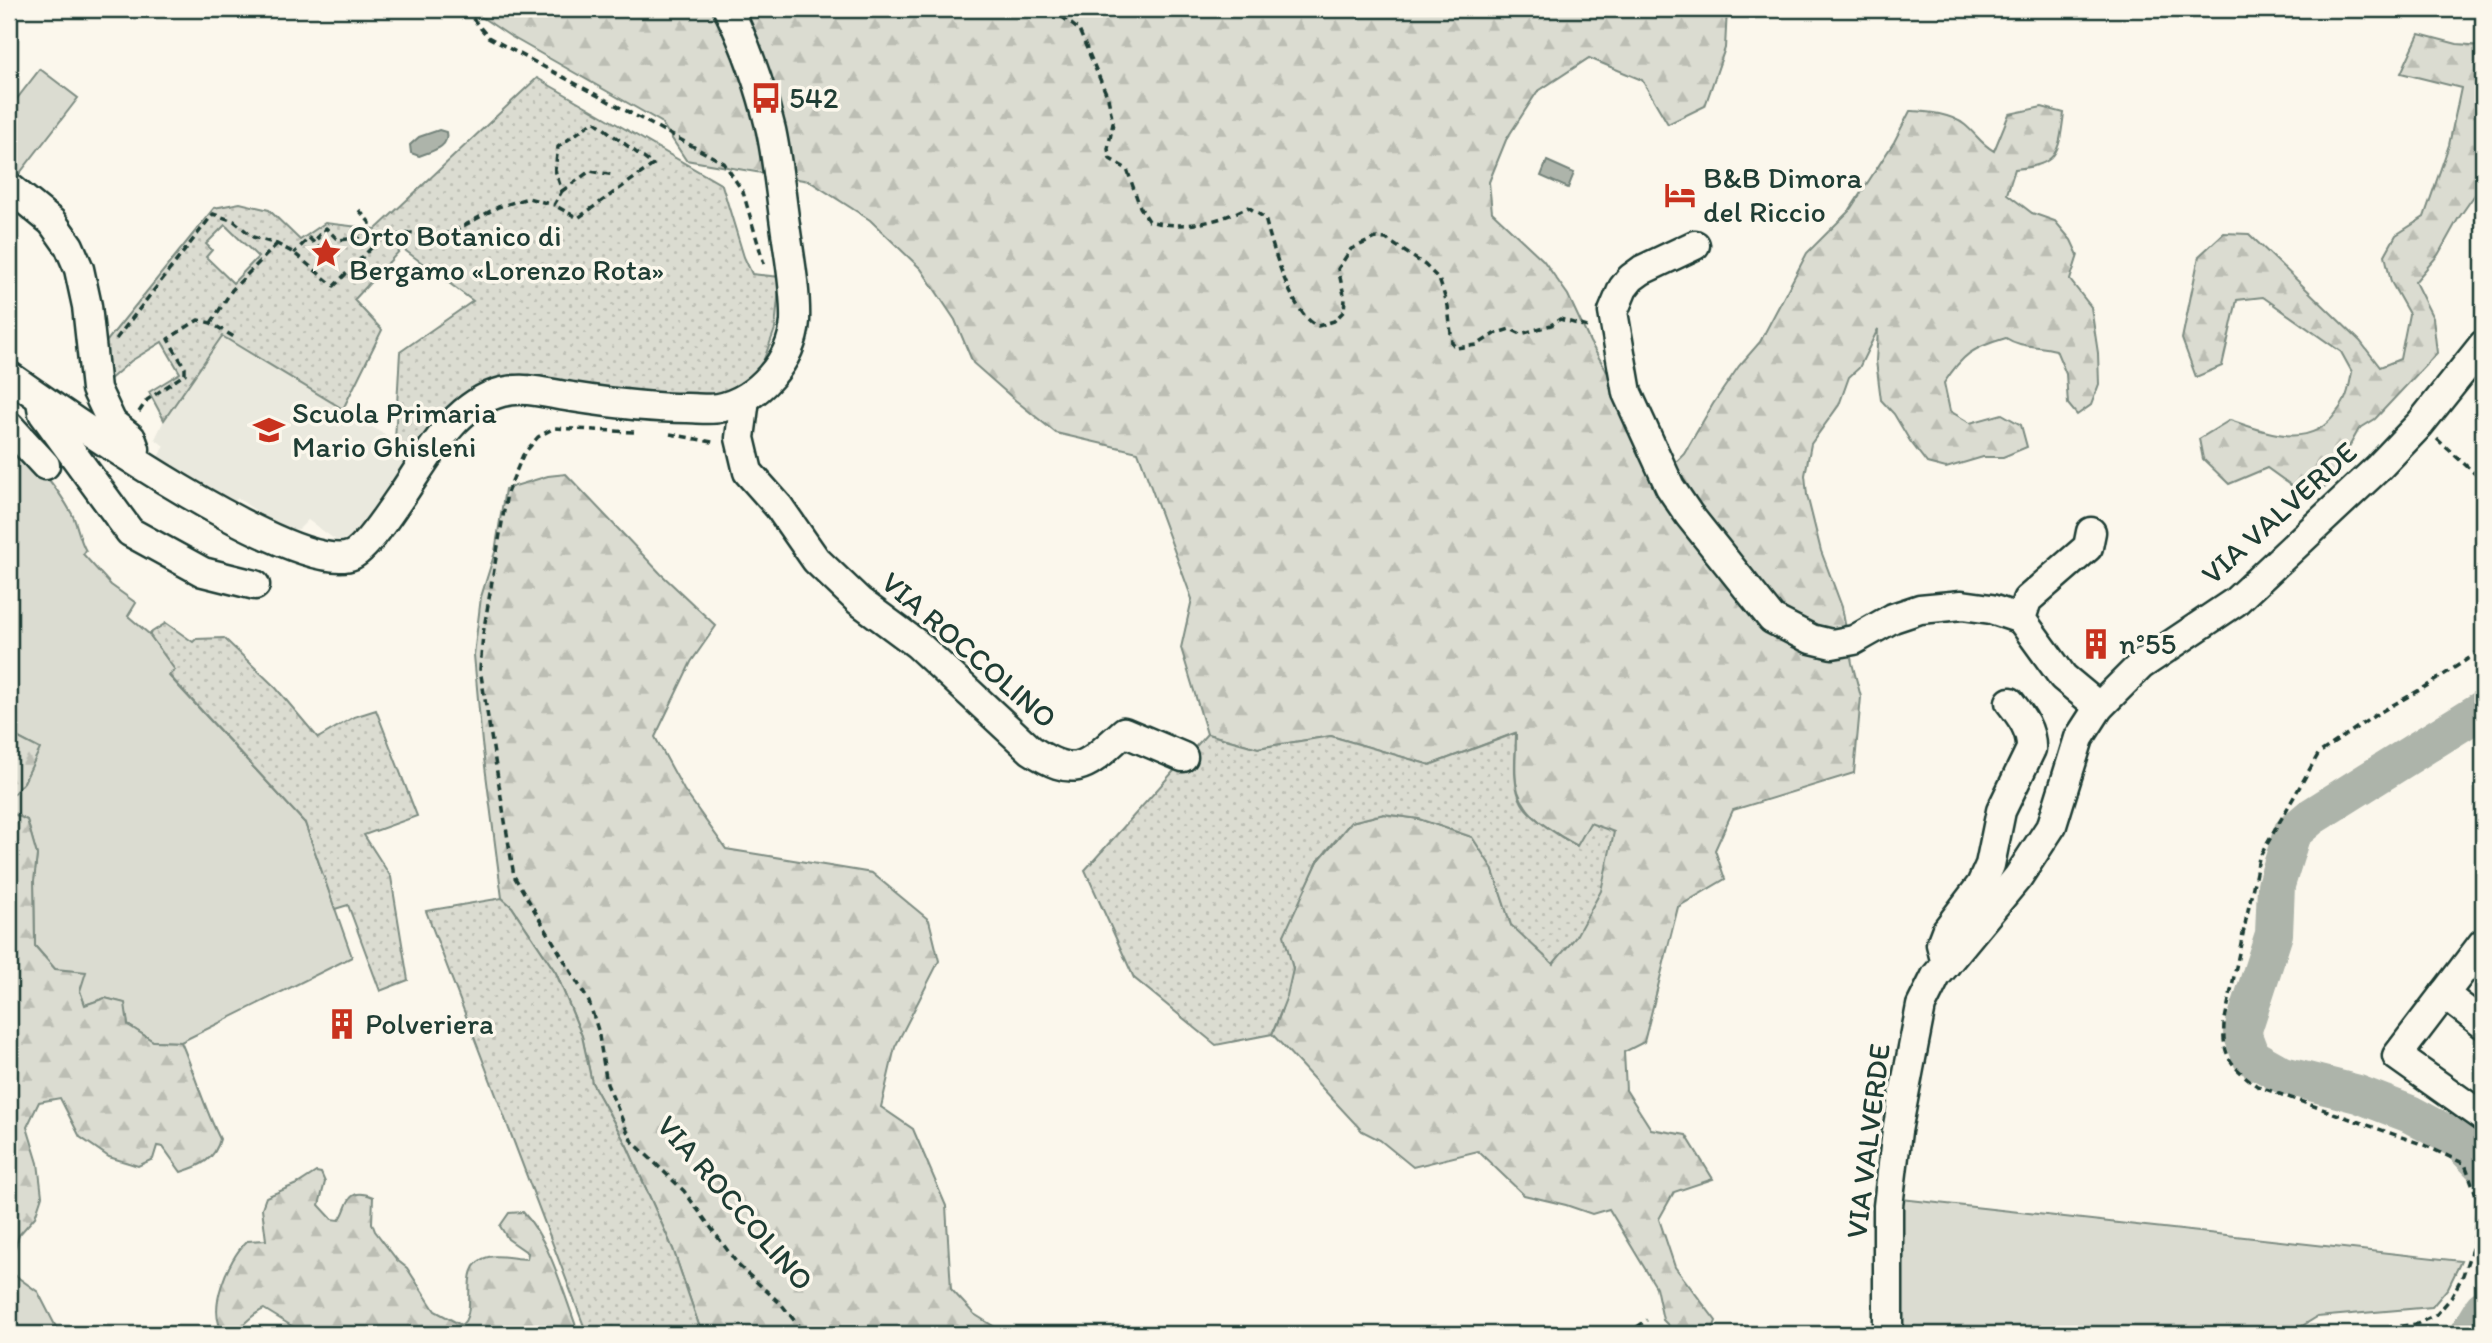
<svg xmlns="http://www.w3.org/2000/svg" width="2492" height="1343" font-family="Itim,sans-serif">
	<defs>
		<pattern id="forest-firs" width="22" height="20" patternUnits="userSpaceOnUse" patternTransform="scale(1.75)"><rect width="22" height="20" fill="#dbdcd1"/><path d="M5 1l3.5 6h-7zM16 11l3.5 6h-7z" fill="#bcbeb4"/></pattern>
		<pattern id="garden-dots" width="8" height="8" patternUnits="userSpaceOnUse" patternTransform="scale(1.75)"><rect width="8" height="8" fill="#dbdcd1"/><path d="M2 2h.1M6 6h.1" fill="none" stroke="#bcbeb4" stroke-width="1.8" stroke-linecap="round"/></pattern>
	</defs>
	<rect width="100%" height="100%" fill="#fbf7ec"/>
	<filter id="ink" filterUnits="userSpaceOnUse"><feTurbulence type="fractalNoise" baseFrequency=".0143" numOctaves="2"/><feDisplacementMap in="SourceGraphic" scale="14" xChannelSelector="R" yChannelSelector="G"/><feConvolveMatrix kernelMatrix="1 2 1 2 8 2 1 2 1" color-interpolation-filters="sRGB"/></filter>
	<g filter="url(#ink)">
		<polygon fill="#eae9de" points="222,335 418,455 353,537 337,541 308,520 299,529 282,530 238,498 231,505 158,457 164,446 155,439 164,420"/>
		<g fill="#dbdcd1" stroke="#7d8c82" stroke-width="2">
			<polygon points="40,69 78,98 16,178 9,172 9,109"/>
			<path d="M9,437C34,462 55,483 72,514C78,526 79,539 86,551L83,554L111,585L136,603L128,616L149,634L176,671L169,676L305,823L352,957L181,1042L153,1041L128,1025L124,1003L105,998L85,1005L80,991L55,969L35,946L34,881L37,855L27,820L9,812V799L24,782L39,749L9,733Z"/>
			<polygon points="1901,1199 2461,1261 2448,1288 2432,1307 2317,1317 2297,1329 2280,1334 1900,1334"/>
			<polygon points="9,1271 38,1292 56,1327 57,1334 9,1334"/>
		</g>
		<g fill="url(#forest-firs)" stroke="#7d8c82" stroke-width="2">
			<path d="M473,9H1727L1725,48L1705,106L1668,124L1642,80L1589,58L1537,92L1506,140L1489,182L1492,212L1543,260L1568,295L1590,342L1618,391L1672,466L1684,454L1713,404L1739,366L1760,342L1807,253L1849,211L1894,142L1910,111C1927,112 1950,113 1965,125C1976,134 1981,144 1994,151L2009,114L2042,107L2064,113C2059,152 2059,165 2015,169L2007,194L2032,213L2055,221L2071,240L2078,255L2070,280L2091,307L2098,353L2099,384L2091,405L2077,415L2068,404L2066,374L2056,350C2038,345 2021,348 2006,338C1972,348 1963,354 1944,383L1950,411L1970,423L2002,414L2021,425L2027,447L2003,457H1983L1946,468L1927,463L1910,441L1894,414L1881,400L1876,361L1878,329L1859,368L1849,377L1839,405L1811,444L1805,475L1807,495L1821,551L1842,607L1852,663L1861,697L1854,773L1733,810L1715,850L1725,879L1678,907L1644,1042L1624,1052L1626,1090L1651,1129L1686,1135L1713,1179L1674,1192L1659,1219L1675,1267L1716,1321L1711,1334H1677L1663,1320L1656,1287L1609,1209L1592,1214L1566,1205L1524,1195L1478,1151L1413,1167L1380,1140L1362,1131L1272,1034L1280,1015L1293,969L1283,935L1318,861L1351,822L1384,814L1419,819L1472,837L1492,867L1511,925L1578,846C1552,832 1520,814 1516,782C1514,766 1517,749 1515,733L1430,765L1331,736L1258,748L1207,734L1181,648L1192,599L1138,452L1056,433L1015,400L973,363L955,320L921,269L870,220L809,181L686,160L661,122L510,36L480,16Z"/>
			<path d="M2419,34L2457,44L2483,46V183L2458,219L2438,255L2415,282L2433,318L2437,353L2375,419L2359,429L2327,486L2302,493L2267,468L2229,484L2203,459L2199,439L2230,420C2266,432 2309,451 2336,413C2339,409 2343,404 2345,399C2349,391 2350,381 2352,372L2341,352L2263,297L2237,300L2222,366L2196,377L2182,339L2199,256L2224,233L2249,234L2360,341L2380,367L2400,359L2409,314L2391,282L2385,255L2396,235L2424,217L2449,145L2461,88L2401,73Z"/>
			<polygon points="566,474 661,574 716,626 691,662 655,737 684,790 726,849 872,873 929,920 939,961 895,1047 881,1107 913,1129 946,1206 951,1289 974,1314 1006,1334 702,1334 673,1249 627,1146 592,1083 582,1036 556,973 512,907 502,898 482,743 474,655 481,597 495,552 505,489 548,476"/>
			<polygon points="9,733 40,749 24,782 9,799"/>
			<path d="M9,812L27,820L37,855L34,881L35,946L55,969L86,972L80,991L85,1005L105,998L125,1003L128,1025L153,1041L181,1042C195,1074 204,1108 220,1139C215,1160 200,1166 181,1172L163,1147L157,1146L153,1159L138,1166L109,1157L80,1137L60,1098L39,1102L27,1127L38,1163L42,1196L35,1217L19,1235L9,1268Z"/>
			<path d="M316,1172L321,1173L325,1182L319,1205L332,1219L339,1220C349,1210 344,1185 373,1197L372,1223L375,1231L397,1260L407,1268L435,1311L461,1325C480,1312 455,1265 488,1257C499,1254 515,1259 527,1259L528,1253L508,1239L500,1226L509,1213L523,1212C551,1242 564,1296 579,1334H305L264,1309C248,1316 242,1331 225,1334C205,1312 228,1259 247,1241L266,1240L262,1208L266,1197L299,1183Z"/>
		</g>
		<g fill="url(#garden-dots)" stroke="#7d8c82" stroke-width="2" fill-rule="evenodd">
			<path d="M537,78L722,185L744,257L752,274L780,277L775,329L760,370L730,391L686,400L524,375L497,379L473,390L418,455L395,440L400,352L473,301L402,248L354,300L382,330L343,409L222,336L164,420L149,392L180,373L162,342L131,361L108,381L98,352L214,208L240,203L269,210L300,240L325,223L376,229ZM225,225L258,257L233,283L206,257L212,250L206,244Z"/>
			<polygon points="166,623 193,642 196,639 224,638 276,688 318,738 354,717 376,710 417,816 364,835 391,877 408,980 380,991 348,905 335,909 305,823 169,675 175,670 149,634"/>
			<path d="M1516,733C1516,754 1511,783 1522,803C1530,818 1562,838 1577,846L1590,823L1614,832L1601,891L1575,938L1553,964L1511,925L1492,868L1472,837L1419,819L1384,814L1351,822L1318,861L1284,935L1293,969L1287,996L1272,1034L1216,1045L1134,978L1085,870L1207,734L1258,748L1331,736L1430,765Z"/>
			<polygon points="502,898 512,907 556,973 582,1036 592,1083 627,1146 673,1249 702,1334 587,1334 426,911"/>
		</g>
		<g fill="#adb4aa" stroke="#74847b" stroke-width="2">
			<path d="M439,130L446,132C450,148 431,151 419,156L411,153L410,145L419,137Z"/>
			<polygon points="1547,161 1574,173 1568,188 1541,176"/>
		</g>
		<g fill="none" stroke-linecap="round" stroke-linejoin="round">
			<g stroke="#adb4aa" stroke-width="38">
				<polyline points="2483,709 2311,817 2292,833 2276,885 2274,934 2242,1033 2251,1057 2283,1075 2358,1094 2410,1114 2458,1140 2483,1166"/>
				<polyline points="2468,1334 2483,1309"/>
			</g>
			<defs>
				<g id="minor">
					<polyline points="9,187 52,222 69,246 79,269 87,306 96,389 112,423 131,438 135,449"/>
					<polyline points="1695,245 1642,270 1631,278 1623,288 1613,312 1627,393 1670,487 1689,515 1772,619 1811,639 1832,644 1854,640 1893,618 1920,609 1962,605 1991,609 2021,619"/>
					<path d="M9,376C60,412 298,580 352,555C367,548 391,510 401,496C427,458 454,404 502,392C527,386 548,394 572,397C610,403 649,408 687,408C697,408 710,410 719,408C758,400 792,361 795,321C796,292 790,260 786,232C781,198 778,163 771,130C761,88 747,47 728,9"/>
					<path d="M745,399L740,438L748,472L779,507L816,560L859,601L917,644L1031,750C1078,781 1087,765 1124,732L1183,757"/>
					<polyline points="41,401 43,413 130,532 203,572 255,585"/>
					<polyline points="9,426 45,465"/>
					<polyline points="2091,532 2088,547 2027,600 2021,619 2063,677 2099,707"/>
					<polyline points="2483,943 2397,1056 2483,1117"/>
					<path d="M1946,964L1941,944L1946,931L1981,885L1990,865L2001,811L2031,749C2032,730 2021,716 2010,702"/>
					<polyline points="2444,994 2483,1024"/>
					<polyline points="1888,1334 1888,1206 1897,1131 1921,1006 1936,976 2018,877 2052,825 2079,738 2099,707 2141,665 2235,602 2379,467 2420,424 2483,345"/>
				</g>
			</defs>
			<use href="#minor" stroke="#1f3d34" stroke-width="33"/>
			<g stroke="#1f3d34" stroke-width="3.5" stroke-dasharray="7 5" stroke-linecap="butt">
				<polyline points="465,9 488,37 724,163 743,192 764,264"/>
				<path d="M1052,9L1079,30L1108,98L1113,123L1108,149L1110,159L1127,169L1140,207L1149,221C1184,230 1216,223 1248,207L1265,218C1272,245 1291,315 1318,326L1334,321L1344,311L1345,299L1338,269L1351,249L1376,238L1386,239L1425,265L1439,279L1448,306L1452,343L1456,348L1477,345L1494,334L1510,329L1521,334L1551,325L1560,319L1591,328"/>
				<polyline points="562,191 590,171 614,175"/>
				<polyline points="359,210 370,223 369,230"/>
				<polyline points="382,237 412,233 442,235 456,230 498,207 528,198 554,205 562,191 555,170 558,147 594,121 653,165 578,218 554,205"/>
				<polyline points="211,323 232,290 277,244"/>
				<polyline points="116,339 213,214 234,221 253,237 277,244 294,253 334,286 382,237 369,230 357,238 338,240 326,228 317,237 327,247 326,250 322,250 309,238 294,253"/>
				<polyline points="139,412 147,400 185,374 185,368 168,339 198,320 211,323 234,337"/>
				<polyline points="634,432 554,428 538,437 523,455 507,493 483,634 480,669 514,876 589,1002 598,1030 607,1084 631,1140 684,1191 739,1266 782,1305 805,1334"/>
				<polyline points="670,434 717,443"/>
				<polyline points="2437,439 2483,481"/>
				<polyline points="1627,1334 1647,1320"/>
				<path d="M2341,1334L2417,1324L2437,1314L2451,1298L2463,1275L2473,1246L2478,1200L2465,1164L2424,1145L2257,1086C2232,1066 2222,1058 2224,1024L2259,858L2319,753L2377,714L2425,687L2483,649"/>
			</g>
			<use href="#minor" stroke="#fbf7ec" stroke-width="28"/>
		</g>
	</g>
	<defs>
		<symbol id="bus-bare" viewBox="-9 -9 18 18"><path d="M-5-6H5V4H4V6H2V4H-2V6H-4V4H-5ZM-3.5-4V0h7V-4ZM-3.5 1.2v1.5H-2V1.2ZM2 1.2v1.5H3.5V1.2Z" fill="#c8321e" stroke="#fbf7ec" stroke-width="2.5" paint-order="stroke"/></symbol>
		<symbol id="hotel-bare" viewBox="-9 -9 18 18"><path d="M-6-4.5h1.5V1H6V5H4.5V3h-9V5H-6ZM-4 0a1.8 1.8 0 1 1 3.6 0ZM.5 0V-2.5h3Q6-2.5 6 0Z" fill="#c8321e" stroke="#fbf7ec" stroke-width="2.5" paint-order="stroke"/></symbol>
		<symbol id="sight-bare" viewBox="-9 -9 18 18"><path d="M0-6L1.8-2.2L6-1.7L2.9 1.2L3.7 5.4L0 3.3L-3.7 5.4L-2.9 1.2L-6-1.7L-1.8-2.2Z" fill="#c8321e" stroke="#fbf7ec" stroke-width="2.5" paint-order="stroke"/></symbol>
		<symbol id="school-bare" viewBox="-9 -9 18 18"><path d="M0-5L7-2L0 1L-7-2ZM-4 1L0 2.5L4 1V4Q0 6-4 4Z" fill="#c8321e" stroke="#fbf7ec" stroke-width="2.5" paint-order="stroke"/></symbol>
		<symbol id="building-bare" viewBox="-9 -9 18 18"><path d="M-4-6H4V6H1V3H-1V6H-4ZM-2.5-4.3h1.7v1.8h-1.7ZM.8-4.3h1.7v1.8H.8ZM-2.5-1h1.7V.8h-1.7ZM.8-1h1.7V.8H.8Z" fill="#c8321e" stroke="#fbf7ec" stroke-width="2.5" paint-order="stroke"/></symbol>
	</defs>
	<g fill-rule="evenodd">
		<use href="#bus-bare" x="744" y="76" width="44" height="44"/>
		<use href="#hotel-bare" x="1658" y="173" width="44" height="44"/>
		<use href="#sight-bare" x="304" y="231" width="44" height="44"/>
		<use href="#school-bare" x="247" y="408" width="44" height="44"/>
		<use href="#building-bare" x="2074" y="622" width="44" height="44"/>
		<use href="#building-bare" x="320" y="1002" width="44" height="44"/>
	</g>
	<g text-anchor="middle" stroke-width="7" stroke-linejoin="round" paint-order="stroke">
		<g font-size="30" fill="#1f3d34" stroke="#fbf7ec" text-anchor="start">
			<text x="789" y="108">542</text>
			<text x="1703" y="188">B&amp;B Dimora<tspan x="1703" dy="34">del Riccio</tspan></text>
			<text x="349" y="246">Orto Botanico di<tspan x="349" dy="34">Bergamo «Lorenzo Rota»</tspan></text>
			<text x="292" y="423">Scuola Primaria<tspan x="292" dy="34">Mario Ghisleni</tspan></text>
			<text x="2119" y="654">n°55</text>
			<text x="365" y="1034">Polveriera</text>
		</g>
		<g font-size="30" fill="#1f3d34" stroke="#fbf7ec">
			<text transform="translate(2279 513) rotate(-42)" y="10">VIA VALVERDE</text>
			<text transform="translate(969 650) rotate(41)" y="10">VIA ROCCOLINO</text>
			<text transform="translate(1868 1141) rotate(-83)" y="10">VIA VALVERDE</text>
			<text transform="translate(735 1203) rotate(49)" y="10">VIA ROCCOLINO</text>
		</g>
	</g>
	<rect width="2492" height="1343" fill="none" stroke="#fbf7ec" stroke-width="35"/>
	<rect x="18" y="18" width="2457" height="1308" fill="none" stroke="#1f3d34" stroke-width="2.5" filter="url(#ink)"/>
</svg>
